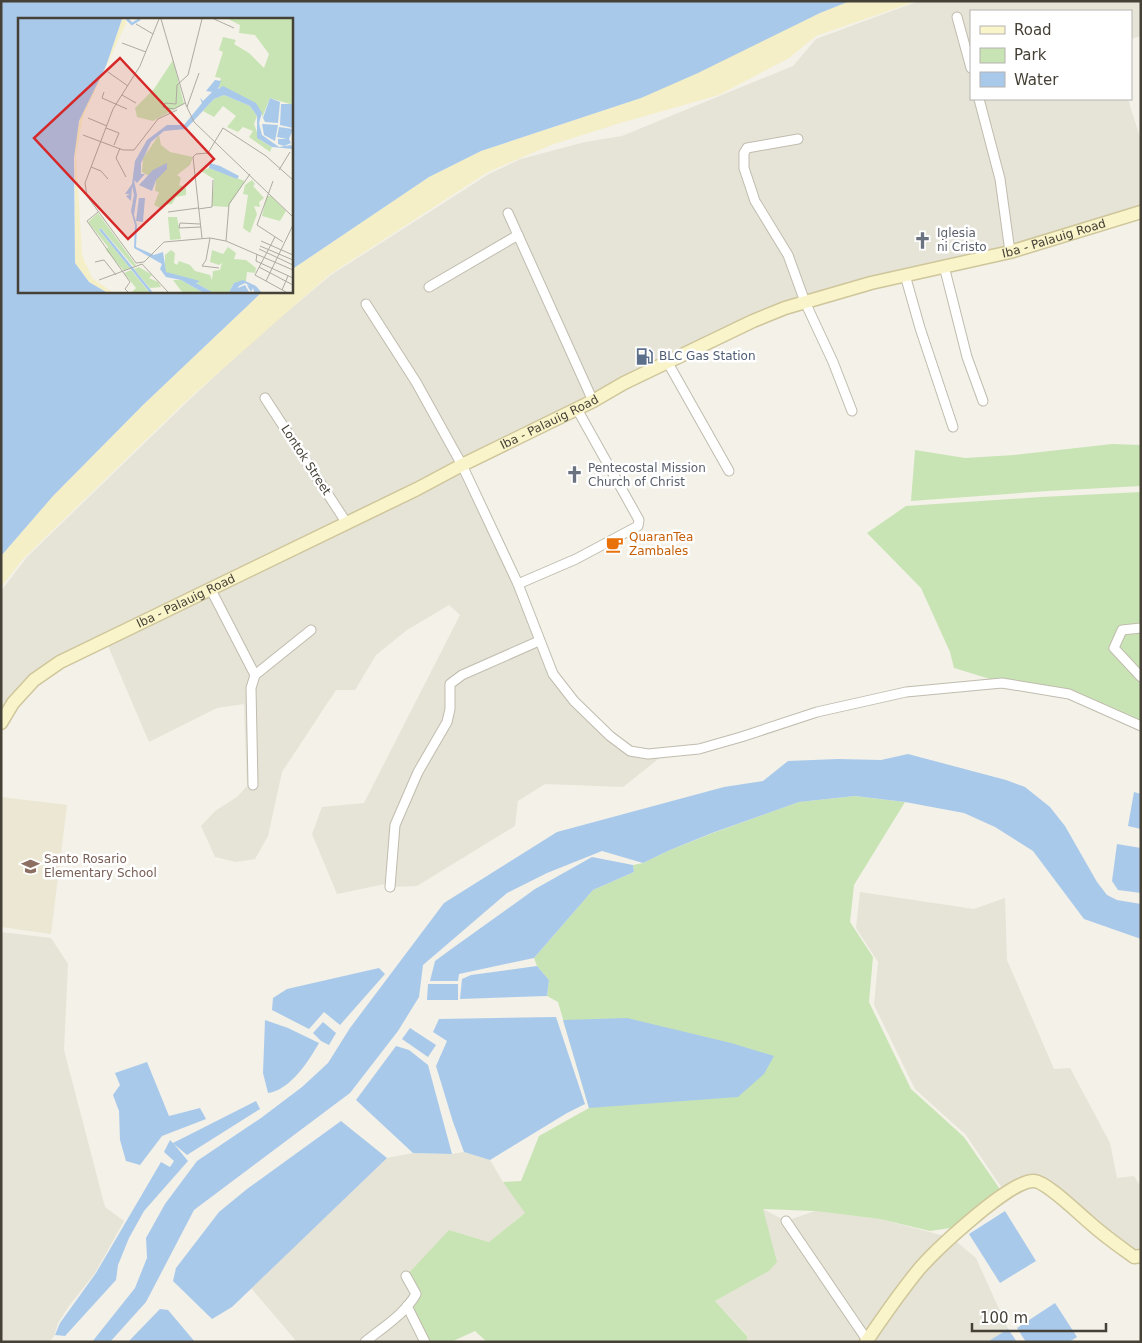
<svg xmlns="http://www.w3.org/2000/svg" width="1142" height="1343" font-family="'DejaVu Sans',sans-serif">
	<rect width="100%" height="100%" fill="#f3f1e8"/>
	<g fill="#e6e3d7">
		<polygon points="919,1 1141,1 1141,36 1131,39 1131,11 971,11 971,99 1128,99 1141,141 1141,212 814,297 462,465 553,674 630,750 666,753 623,787 545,784 518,801 515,826 417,886 390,887 390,883 337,894 312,834 322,807 364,803 460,615 449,605 407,630 376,655 355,690 336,690 282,772 268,836 255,859 236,862 215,857 201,826 215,811 237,797 247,786 244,704 217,708 149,742 105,639 63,657 1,715 1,591 27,557 187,402 257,337 331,275 489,174 521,159 585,142 622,136 793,66 816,39"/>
		<polygon points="860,892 974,909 1005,898 1007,960 1054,1069 1070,1068 1110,1143 1117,1178 1134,1176 1141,1187 1141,1248 1130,1251 1045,1182 1004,1191 966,1135 915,1089 874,1005 878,962 856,928"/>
		<polygon points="1,932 51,938 68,964 64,1050 105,1207 124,1221 95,1273 69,1306 58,1323 54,1336 49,1342 1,1342"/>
		<polygon points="464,1152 490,1160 503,1182 526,1212 489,1242 449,1230 425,1342 297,1342 251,1288 387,1158 413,1153 452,1154"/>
		<polygon points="763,1209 786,1221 815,1211 880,1219 952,1238 976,1258 1008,1329 988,1342 747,1342 747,1335 715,1301 769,1271"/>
	</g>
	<polygon fill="#ebe7d3" points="1,797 67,805 51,934 1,927"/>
	<g fill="#c9e4b4">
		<polygon points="1112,444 1141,445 1141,486 1047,491 911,501 915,450 965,458 1014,455"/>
		<polygon points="1141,492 1141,723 1066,689 1000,682 954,668 950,652 921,588 867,533 906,506 1041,497"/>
		<polygon points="855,796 905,802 854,885 850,922 873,957 869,1002 911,1089 964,1137 1004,1195 964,1226 930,1231 880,1219 815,1211 763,1209 777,1262 769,1271 715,1301 747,1336 747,1342 487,1342 475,1331 451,1342 425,1342 407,1306 416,1294 406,1276 449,1230 489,1242 525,1213 503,1182 521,1181 539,1136 589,1108 558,1002 547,996 549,980 537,966 534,958 593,890 634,872 633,865 643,863 670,850 713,833 799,802"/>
	</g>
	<polygon fill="#f4efc7" points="850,1 917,1 816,36 789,58 719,95 617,124 551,145 488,172 329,275 184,403 23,559 1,587 1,556 53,496 143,405 263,291 291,291 291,270 429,177 481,151 641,98 820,13"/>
	<g fill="#a9c9eb">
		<polygon points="1,1 850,1 820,13 698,73 641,98 481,151 429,177 291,270 291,19 19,19 19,291 263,291 143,405 53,496 1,556"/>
		<polygon points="908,754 1006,780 1025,787 1050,807 1065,826 1097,882 1107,895 1117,900 1141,904 1141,939 1084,919 1033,851 995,827 964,813 905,802 855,796 799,802 712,833 670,850 643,863 602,851 547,873 507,893 423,965 419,997 398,1031 350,1093 194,1210 146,1302 110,1342 92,1342 135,1288 147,1258 146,1238 165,1204 197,1161 261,1118 302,1087 328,1063 350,1028 444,903 557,832 724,787 763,781 788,761 838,759 881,760"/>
		<polygon points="1134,792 1141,794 1141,829 1128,826"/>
		<polygon points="1117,844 1141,848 1141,893 1118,890 1112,881"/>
		<polygon points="592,857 633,865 634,872 593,890 534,958 459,974 458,981 430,981 435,961 450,950 535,889"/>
		<polygon points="537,966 549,980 547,996 460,999 462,979 471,975"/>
		<polygon points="379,968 385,974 340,1025 324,1012 309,1029 272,1010 273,998 287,989"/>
		<polygon points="428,984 458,984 458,1000 427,1000"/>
		<polygon points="556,1017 585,1104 567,1113 490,1160 464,1152 453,1122 436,1066 447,1041 433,1032 439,1019"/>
		<polygon points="627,1018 731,1043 774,1056 764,1074 738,1097 589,1108 563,1020"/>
		<path d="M265,1020L288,1028L319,1043C308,1062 290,1090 268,1093L263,1073Z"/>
		<polygon points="323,1022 336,1033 329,1045 321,1041 313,1033"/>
		<polygon points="410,1028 436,1045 428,1057 402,1039"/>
		<polygon points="396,1046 409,1050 428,1065 452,1154 413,1153 356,1100"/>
		<polygon points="147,1062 169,1116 200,1108 206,1119 162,1136 140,1165 126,1161 120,1140 119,1111 113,1095 120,1085 115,1073"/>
		<polygon points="256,1101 260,1109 187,1155 174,1144 188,1161 144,1211 129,1238 118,1265 116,1280 65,1336 55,1335 60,1323 96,1273 161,1162 170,1167 174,1161 164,1152 170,1140 173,1143"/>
		<polygon points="341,1121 387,1158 232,1307 212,1319 173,1281 176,1268 219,1212 247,1189"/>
		<polygon points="1005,1211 1036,1261 1000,1283 969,1234"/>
		<polygon points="1055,1303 1077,1337 1069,1342 1026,1342 1017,1328"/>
		<polygon points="160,1309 168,1310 195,1342 128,1342"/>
		<polygon points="1008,1329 1017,1342 989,1342 989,1341"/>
	</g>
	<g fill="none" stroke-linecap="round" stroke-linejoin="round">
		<defs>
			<g id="street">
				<polyline points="957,17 971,68"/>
				<polyline points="979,99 1000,179 1010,252"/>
				<polyline points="798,139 747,148 744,153 744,168 755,201 788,255 805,302 833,362 852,411"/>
				<polyline points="508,213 593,401"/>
				<polyline points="944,266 967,357 983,401"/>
				<polyline points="905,275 920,328 953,427"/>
				<polyline points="429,287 518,235"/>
				<polyline points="366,304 416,382 462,465 518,584 553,674 574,701 610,736 630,751 648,754 699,749 741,737 817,712 906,692 1002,683 1069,694 1141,726"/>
				<polyline points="668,363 729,471"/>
				<polyline points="265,398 346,522"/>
				<polyline points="518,584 576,559 638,526 639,520 577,409"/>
				<polyline points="210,588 255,675 251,688 253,785"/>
				<polyline points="1141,628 1122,630 1114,648 1141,677"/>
				<polyline points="255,675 311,630"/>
				<polyline points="390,887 395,825 418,772 447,722 450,709 450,684 462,675 539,641"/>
				<polyline points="786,1221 867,1340"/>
				<polyline points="407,1306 425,1342"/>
				<path d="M365,1342C382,1328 405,1314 416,1294L406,1276"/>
			</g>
			<g id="secondary">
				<path id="s1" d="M1,723L13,703L34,680L60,662L417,489L462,465L593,401L624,383L753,321L785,308L871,283L1010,252L1141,212"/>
				<path d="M866,1342C883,1317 901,1291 920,1268C937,1249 1011,1179 1034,1181C1047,1182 1078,1213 1089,1222C1103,1235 1119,1246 1134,1257L1141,1256"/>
			</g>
		</defs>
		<use href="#street" stroke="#c0bcae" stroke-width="11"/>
		<use href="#secondary" stroke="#cfc69b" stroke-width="15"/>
		<use href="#street" stroke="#fff" stroke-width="9"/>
		<use href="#secondary" stroke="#faf4ca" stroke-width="12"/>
	</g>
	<defs>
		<symbol id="church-bare" viewBox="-9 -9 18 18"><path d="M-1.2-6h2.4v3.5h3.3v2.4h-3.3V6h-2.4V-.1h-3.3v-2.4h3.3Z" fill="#6b7280" stroke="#fff" stroke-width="2.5" paint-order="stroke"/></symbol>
		<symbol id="fuel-bare" viewBox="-9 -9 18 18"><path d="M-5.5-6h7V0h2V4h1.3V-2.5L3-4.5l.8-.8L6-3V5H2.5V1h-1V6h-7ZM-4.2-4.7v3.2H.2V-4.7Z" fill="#5c6f8a" stroke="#fff" stroke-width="2.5" paint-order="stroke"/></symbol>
		<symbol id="cafe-bare" viewBox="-9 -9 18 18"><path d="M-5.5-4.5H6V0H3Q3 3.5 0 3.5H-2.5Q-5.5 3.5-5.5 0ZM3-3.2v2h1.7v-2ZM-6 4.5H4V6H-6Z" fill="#e8710a" stroke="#fff" stroke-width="2.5" paint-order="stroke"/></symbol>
		<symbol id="school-bare" viewBox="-9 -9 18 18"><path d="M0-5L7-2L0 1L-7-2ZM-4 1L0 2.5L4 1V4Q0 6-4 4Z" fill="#8d6e63" stroke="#fff" stroke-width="2.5" paint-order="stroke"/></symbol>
	</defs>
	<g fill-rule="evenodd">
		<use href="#church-bare" x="910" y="228" width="25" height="25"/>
		<use href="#fuel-bare" x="632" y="344" width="25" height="25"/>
		<use href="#church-bare" x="562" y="462" width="25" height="25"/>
		<use href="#cafe-bare" x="602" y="532" width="25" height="25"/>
		<use href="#school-bare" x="18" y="854" width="25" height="25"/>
	</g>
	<g text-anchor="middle" stroke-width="5" stroke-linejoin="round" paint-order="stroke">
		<g font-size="12" fill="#5b616d" stroke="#fff" text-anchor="start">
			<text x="937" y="237">Iglesia<tspan x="937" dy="14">ni Cristo</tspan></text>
			<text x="588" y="472">Pentecostal Mission<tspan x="588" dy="14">Church of Christ</tspan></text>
		</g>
		<g font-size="12" fill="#464137" stroke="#fff">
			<text dy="4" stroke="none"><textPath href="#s1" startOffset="1171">Iba - Palauig Road</textPath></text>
			<text dy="4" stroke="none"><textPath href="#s1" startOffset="631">Iba - Palauig Road</textPath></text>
			<text transform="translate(306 460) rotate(57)" y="4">Lontok Street</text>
			<text dy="4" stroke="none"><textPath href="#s1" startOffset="226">Iba - Palauig Road</textPath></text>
		</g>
		<g font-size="12" fill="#4e5e75" stroke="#fff" text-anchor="start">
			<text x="659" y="360">BLC Gas Station</text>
		</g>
		<g font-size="12" fill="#c56008" stroke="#fff" text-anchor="start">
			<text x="629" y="541">QuaranTea<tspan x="629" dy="14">Zambales</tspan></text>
		</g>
		<g font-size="12" fill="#785e54" stroke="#fff" text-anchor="start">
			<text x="44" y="863">Santo Rosario<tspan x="44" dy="14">Elementary School</tspan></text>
		</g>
	</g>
	<g transform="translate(18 18)">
		<rect width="275" height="275" fill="#f3f1e8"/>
		<path d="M210,1H275V87L252,80L244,100V95L230,81L200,69L203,60L197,59L205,34L201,32L205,19L218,22L216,26L231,35L246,50L251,36L237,17L221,15L222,7ZM155,42L166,86L135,103L119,99L117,90L136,71ZM206,77L232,88L239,98L236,106L242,122L254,129L252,134L231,119L235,113L225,109L220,114L209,109L218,98L205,88L196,99L185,93L196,81ZM141,117L143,127L152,134L175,139L172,147L159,157L163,160L161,167L168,170V177L158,179L154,186L145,187L144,191L136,187L141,174L137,173L138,162L124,154L125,140ZM191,150L227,163L210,189L194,188L196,161L183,153ZM234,162L237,166L235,168L246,180L241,184L242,189L236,188L239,196L232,215L225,210L230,177L225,176L227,167ZM249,178H253L268,193L262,203L244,198ZM80,195L118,247L116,249L83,210L81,212L112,250L106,253L88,232L90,229L70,204ZM150,199H159L163,221L152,222ZM210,229L218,235L216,241L228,242L238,250L237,255L229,254L228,263L216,265L211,274H194L173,262L147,254V237L153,232L157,235L156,245L159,247L161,243L172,247L177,253L192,257L194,262L195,253L202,252L204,245L201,247L192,244L194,232L205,236ZM121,249L134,257L131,260L140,264L145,272L143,269L132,270L116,251ZM113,252L131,274H114L118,270L106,255ZM155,262H163L184,274H164Z" fill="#c9e4b4"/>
		<path d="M104,1L109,3L65,99L58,137L64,237L74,260L94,274H88L71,264L57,245V122L63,98L88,48Z" fill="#f4efc7"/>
		<path d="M0,1H104L88,48L61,103L56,140L57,245L71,264L88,274H0ZM197,62L203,63L200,71L205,68L238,85L244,95L241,105L244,117L261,129L273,127L275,131L254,129L239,120V98L232,88L206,77L196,81L168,111L146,113L133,124L123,145V156H127L119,165L116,162L119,177L116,197L119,207L118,229L136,237L145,234L148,254L182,263L178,265L194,274H184L163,262L148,259L142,251L144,246L116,230L117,207L113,193L116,177L114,168L113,183L108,178L112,176H107L114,166L117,143L129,122L149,107H166L184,85L182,80L185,83L194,74L188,73ZM252,80L262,84L260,105L247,104L245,100ZM263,86H274L275,110L262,107ZM244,106L260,107L257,123L246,117ZM261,109L275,111L271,121L273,125L266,128L260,126V121H269L259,119ZM149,145V151L138,162L134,173L121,167L135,152ZM192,145L202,148L221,158L219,161L191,150ZM121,180H127L125,204L118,203ZM225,262L238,268L243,274H236L235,270L233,274L229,267L232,268L227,265L221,268L220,270L227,267L231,274H211L216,265Z" fill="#a9c9eb"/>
		<path fill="none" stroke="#a9c9eb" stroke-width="2.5" d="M109,1L114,6L122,1M82,211L133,274"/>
		<path fill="none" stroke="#aeaba1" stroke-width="1" d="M141,1L122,48L95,91L67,165L69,178L118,245L126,244L146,224L192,220L208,223L275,252M143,1L168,87L176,104L275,199M196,1L216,10M118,6L135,16M104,25L128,34M90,54L110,68M86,74L84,80L109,91M104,77L118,85M167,85L156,91L145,89L147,85L158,86L159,67L170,57L184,1M169,89L181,55M70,100L89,108M88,110L101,115L96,127M65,117L105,132H116L140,101L159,92M102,130L98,140L108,159M73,149L83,153L90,161M261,152L272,134M255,163L239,207L265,224M180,191L194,189L195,162M80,194L69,203L112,264L107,271L110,274M150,194L180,190M182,206L162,205L161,210L183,209M257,219L237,257L268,274M184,220L175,139L178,136L190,135L205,110L248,138L275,162M192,220L188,242L184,248L201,250M208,223L211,186L232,156M243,223L275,237M242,228L275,242M241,231L275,247M239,236L238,243L275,260M77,244L86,242L98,257M241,249L275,267M81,262L124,246L150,274M248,263L275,207M264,272L270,258"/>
		<path fill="#d62828" fill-opacity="0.15" stroke="#d62828" stroke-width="2.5" d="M102,40L196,141L110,221L16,120Z"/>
		<rect width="275" height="275" fill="none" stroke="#464137" stroke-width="2.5"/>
	</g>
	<rect width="1142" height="1343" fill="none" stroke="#464137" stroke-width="5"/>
	<rect x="970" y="10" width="162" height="90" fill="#ffffff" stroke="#b5b3af"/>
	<rect x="980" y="26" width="25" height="8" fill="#faf4ca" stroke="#b5b3af"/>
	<text x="1014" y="35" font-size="15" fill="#464137">Road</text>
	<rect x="980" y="48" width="25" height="15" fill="#c9e4b4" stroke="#b5b3af"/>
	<text x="1014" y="60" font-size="15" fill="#464137">Park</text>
	<rect x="980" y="72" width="25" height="15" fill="#a9c9eb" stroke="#b5b3af"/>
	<text x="1014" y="85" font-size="15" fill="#464137">Water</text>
	<path d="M972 1323v8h134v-8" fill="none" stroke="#464137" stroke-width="2.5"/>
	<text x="980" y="1323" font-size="15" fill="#464137" stroke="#ffffff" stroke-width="4" paint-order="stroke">100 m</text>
</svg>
